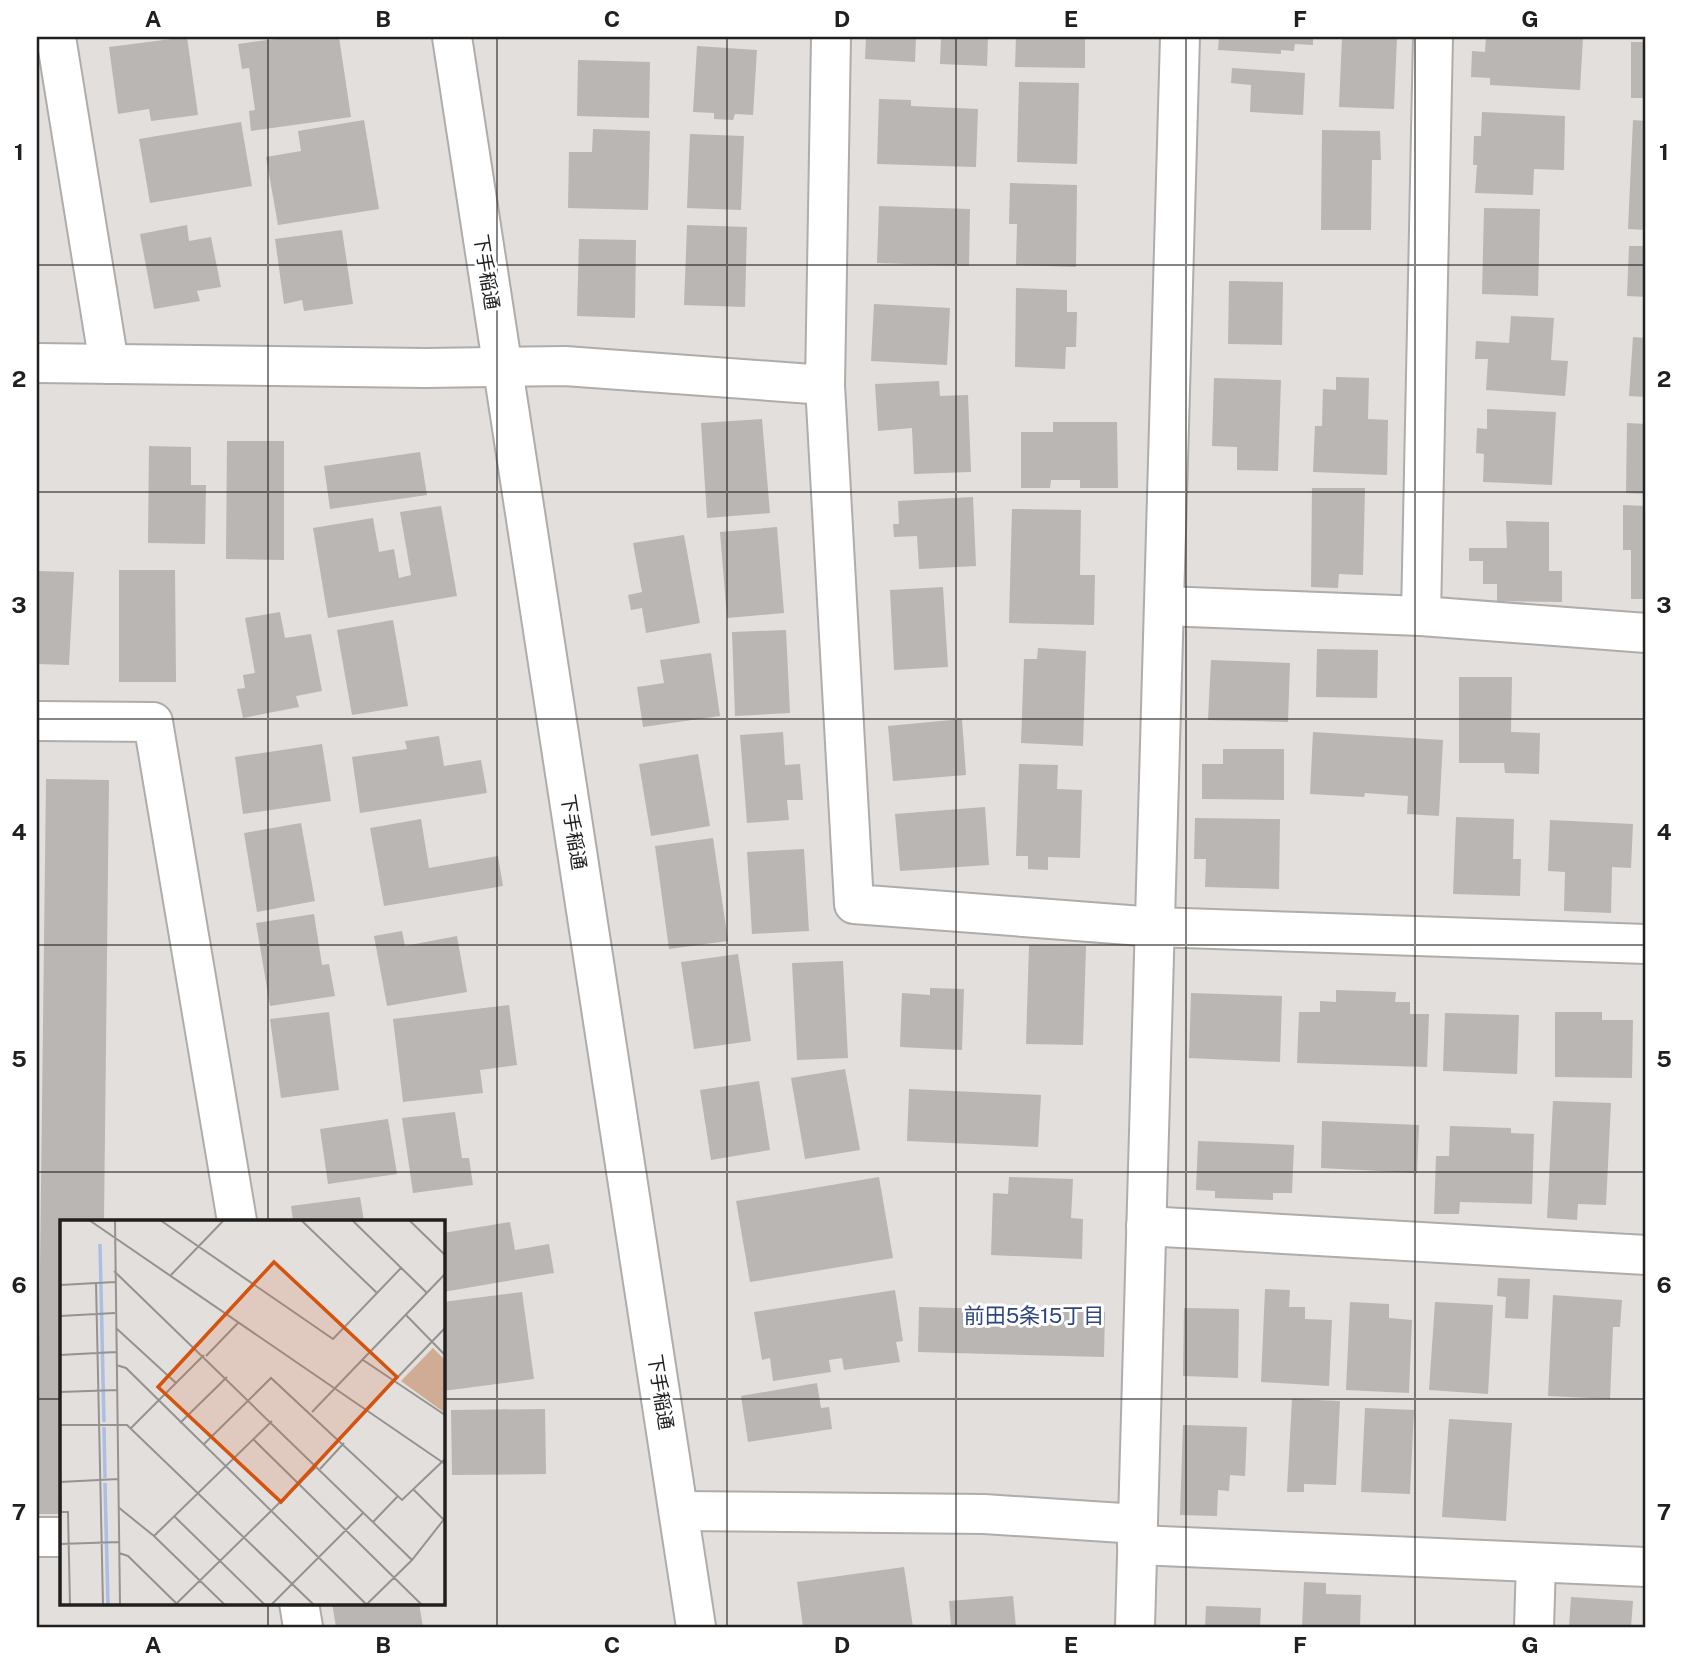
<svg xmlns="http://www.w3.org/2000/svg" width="1683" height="1664" font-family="'Public Sans','Noto Sans JP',sans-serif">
	<rect width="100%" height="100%" fill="#e2dfdd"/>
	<g fill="#b9b6b4">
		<polygon points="187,37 198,115 151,121 149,109 118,114 109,47"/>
		<polygon points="290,37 339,37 351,117 251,131 249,111 255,110 249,68 242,69 238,44"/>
		<polygon points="866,37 916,37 915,62 865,59"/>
		<polygon points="941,37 988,37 987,66 940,64"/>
		<polygon points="1016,37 1085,37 1085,68 1015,67"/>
		<polygon points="1219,37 1313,37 1313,45 1295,44 1294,51 1281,50 1281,54 1218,50"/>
		<polygon points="1342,37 1397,37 1394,109 1339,107"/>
		<polygon points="1486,37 1583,37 1580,90 1490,85 1490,78 1471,77 1472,51 1485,52"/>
		<rect x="1631" y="42" width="15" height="56"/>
		<polygon points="697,46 757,50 753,115 735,114 733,120 714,119 714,113 693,112"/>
		<polygon points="578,60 650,62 649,118 577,116"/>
		<polygon points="1232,68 1305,73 1303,115 1250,112 1251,85 1231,83"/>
		<polygon points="1019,82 1079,83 1077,164 1017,162"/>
		<polygon points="879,99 911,100 911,106 978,109 976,167 877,164"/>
		<polygon points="1482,112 1565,116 1564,170 1534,169 1533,195 1475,193 1477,165 1473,165 1474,136 1481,136"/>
		<polygon points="364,120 379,209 278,225 266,157 301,151 298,131"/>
		<polygon points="1633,120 1646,121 1646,230 1628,229"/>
		<polygon points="241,122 252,186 150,203 139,139"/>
		<polygon points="593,129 650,131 648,210 568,208 569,152 592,152"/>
		<polygon points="1322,130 1380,131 1381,160 1372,160 1371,230 1321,230"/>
		<polygon points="690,134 744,136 741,210 687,208"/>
		<polygon points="1010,183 1077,185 1076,267 1016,265 1017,224 1009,224"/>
		<polygon points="879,206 970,209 969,266 877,263"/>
		<polygon points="1484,208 1540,209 1538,296 1482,294"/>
		<polygon points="187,225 189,241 211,237 221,287 197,291 200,301 154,309 140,234"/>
		<polygon points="687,225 747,227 745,307 684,305"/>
		<polygon points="342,230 353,304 304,311 302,300 284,304 275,239"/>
		<polygon points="579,239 636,240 635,318 577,316"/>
		<polygon points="1629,246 1646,246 1646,297 1627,296"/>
		<polygon points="1229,281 1283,282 1282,345 1228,344"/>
		<polygon points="1016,288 1067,290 1067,312 1077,312 1076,347 1066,347 1065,369 1015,367"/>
		<polygon points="874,304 950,308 947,365 871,361"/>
		<polygon points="1511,316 1554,318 1551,360 1568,361 1565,396 1486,390 1488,359 1475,359 1476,341 1509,343"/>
		<polygon points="1633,337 1646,338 1646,397 1629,396"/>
		<polygon points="1336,377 1369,378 1368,419 1388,420 1387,475 1313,472 1315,426 1322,426 1323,389 1336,390"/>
		<polygon points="1214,378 1281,380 1278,471 1237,470 1237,447 1212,446"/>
		<polygon points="939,381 940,396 968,395 971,472 914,474 912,428 878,431 875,384"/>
		<polygon points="1487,409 1556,412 1552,485 1483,482 1484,454 1476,453 1477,428 1487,429"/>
		<polygon points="762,419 770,513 707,518 701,423"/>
		<polygon points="1053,422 1117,422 1118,488 1080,488 1080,480 1051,480 1050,488 1021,488 1021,432 1053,432"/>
		<polygon points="1627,423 1646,424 1646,494 1626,493"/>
		<polygon points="227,441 284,441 284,560 226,559"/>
		<polygon points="149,446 191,447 191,485 206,485 205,544 148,543"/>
		<polygon points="420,452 427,495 330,509 324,466"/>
		<polygon points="1312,488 1365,488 1363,575 1339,574 1338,588 1311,587"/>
		<polygon points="973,497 976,566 919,569 917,536 894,537 893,524 899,524 898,501"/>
		<polygon points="1623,505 1646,506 1646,599 1631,599 1631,550 1623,550"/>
		<polygon points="441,506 457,596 328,618 313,528 373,518 379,552 394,549 399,578 411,575 400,512"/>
		<polygon points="1012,509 1081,510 1080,575 1095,575 1094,625 1009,623"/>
		<polygon points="1506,521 1549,522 1549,571 1562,571 1562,602 1497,601 1497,584 1483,584 1483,561 1469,561 1469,548 1507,548"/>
		<polygon points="777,527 784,613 727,618 720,532"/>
		<polygon points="684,535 700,623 646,633 642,608 631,610 628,595 642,592 633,543"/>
		<polygon points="119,570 175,570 176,682 119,682"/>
		<polygon points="37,571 74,572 69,665 37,664"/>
		<polygon points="943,587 948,667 894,670 890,590"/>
		<polygon points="280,612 285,638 311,634 322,691 296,696 299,707 243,718 237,689 245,688 243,675 255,673 245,618"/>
		<polygon points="393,620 408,706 352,715 337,630"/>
		<polygon points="786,630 790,713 735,716 732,632"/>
		<polygon points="1038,648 1086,651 1083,746 1021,743 1024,659 1037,659"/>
		<polygon points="1317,649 1378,650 1377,698 1316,697"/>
		<polygon points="711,653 720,716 643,727 637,687 664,683 660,660"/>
		<polygon points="1211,660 1290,663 1288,722 1208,720"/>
		<polygon points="1459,677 1512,677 1511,732 1540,733 1539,774 1505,773 1504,763 1459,763"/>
		<polygon points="962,719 966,775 893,781 888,726"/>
		<polygon points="783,732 785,765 800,764 803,800 787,800 789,820 747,823 740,735"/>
		<polygon points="1313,732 1443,740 1439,816 1407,814 1408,796 1365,793 1364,797 1310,794"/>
		<polygon points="439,736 444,766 481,760 487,793 360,813 352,757 407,749 405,741"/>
		<polygon points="322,744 331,801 243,814 235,757"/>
		<polygon points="1223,749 1284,749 1284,800 1202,799 1202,764 1223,764"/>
		<polygon points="698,754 710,826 651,836 639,764"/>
		<polygon points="1019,764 1058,765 1057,789 1082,790 1080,858 1048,857 1048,870 1028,869 1028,856 1016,856"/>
		<polygon points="46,779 109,780 104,1221 61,1221 61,1514 37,1514"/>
		<polygon points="985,807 989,865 900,871 895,814"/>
		<polygon points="1456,817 1514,819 1513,859 1521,859 1520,896 1453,894"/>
		<polygon points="1195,818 1280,819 1279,889 1205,887 1206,859 1194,859"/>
		<polygon points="421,819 429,868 498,856 503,886 384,906 370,828"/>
		<polygon points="1550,820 1633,824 1631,868 1612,867 1611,913 1564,911 1565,872 1548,871"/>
		<polygon points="301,823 315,901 257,912 244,833"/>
		<polygon points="713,838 728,941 669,949 655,846"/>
		<polygon points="804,849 809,931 752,934 747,852"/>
		<polygon points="314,914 322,965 329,964 335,996 270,1006 256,923"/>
		<polygon points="402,931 405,946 457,936 467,992 387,1006 374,936"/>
		<polygon points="1029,945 1086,946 1083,1045 1026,1044"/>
		<polygon points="738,954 751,1041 694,1049 681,962"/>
		<polygon points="843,961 848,1058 797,1060 792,963"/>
		<polygon points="930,988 964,989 962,1050 900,1047 902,993 930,995"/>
		<polygon points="1336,990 1396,992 1395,1002 1410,1002 1410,1014 1429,1014 1427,1067 1297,1063 1299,1012 1320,1012 1320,1001 1336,1002"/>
		<polygon points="1191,993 1282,996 1280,1062 1189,1058"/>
		<polygon points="509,1005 517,1065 480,1070 483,1093 403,1102 393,1019"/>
		<polygon points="329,1012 339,1090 281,1098 270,1019"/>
		<polygon points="1555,1012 1602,1012 1602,1020 1633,1020 1632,1078 1555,1077"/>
		<polygon points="1445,1013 1519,1015 1517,1074 1443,1071"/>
		<polygon points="845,1069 860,1150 805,1159 791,1078"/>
		<polygon points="759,1081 770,1150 711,1160 700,1090"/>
		<polygon points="909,1089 1041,1095 1038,1147 907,1141"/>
		<polygon points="1553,1101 1611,1103 1606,1205 1578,1204 1577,1220 1547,1218"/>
		<polygon points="455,1112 462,1158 469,1158 473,1185 413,1193 402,1118"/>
		<polygon points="388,1119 397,1174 328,1184 320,1129"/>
		<polygon points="1322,1121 1419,1125 1417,1173 1321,1168"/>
		<polygon points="1450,1126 1511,1128 1511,1133 1534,1134 1532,1204 1460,1202 1459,1214 1434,1214 1436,1156 1449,1156"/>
		<polygon points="1198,1141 1294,1145 1292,1193 1273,1193 1273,1200 1215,1198 1215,1191 1196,1190"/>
		<polygon points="879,1177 893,1258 750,1282 736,1201"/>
		<polygon points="1009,1177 1073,1179 1071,1218 1083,1219 1082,1259 991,1255 993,1193 1008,1194"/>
		<polygon points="360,1197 364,1221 293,1221 291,1206"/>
		<polygon points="510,1222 515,1250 549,1244 554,1273 443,1292 443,1233"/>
		<polygon points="1498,1278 1530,1279 1528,1319 1505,1318 1506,1297 1497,1296"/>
		<polygon points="1265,1289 1290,1290 1289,1307 1305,1307 1305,1319 1332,1320 1329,1386 1261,1382"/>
		<polygon points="895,1290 903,1341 896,1342 900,1362 844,1370 842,1358 829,1360 831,1372 773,1381 770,1358 762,1360 754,1312"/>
		<polygon points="522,1292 534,1379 443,1391 443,1302"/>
		<polygon points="1553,1295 1622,1300 1620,1327 1613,1327 1610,1399 1548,1396"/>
		<polygon points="1350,1302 1389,1304 1389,1318 1412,1320 1409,1393 1346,1390"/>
		<polygon points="1435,1302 1493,1305 1488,1394 1429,1390"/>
		<polygon points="919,1307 1105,1312 1104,1357 918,1352"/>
		<polygon points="1184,1308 1239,1309 1238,1378 1183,1376"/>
		<polygon points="817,1383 821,1408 829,1407 832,1429 748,1442 741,1396"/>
		<polygon points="1292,1399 1340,1401 1336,1485 1304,1484 1304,1492 1287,1492"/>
		<polygon points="1365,1408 1414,1410 1410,1494 1361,1492"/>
		<polygon points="545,1409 546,1474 452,1475 451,1410"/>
		<polygon points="1449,1419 1512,1423 1506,1521 1442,1517"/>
		<polygon points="1183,1425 1247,1427 1245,1476 1230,1475 1229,1491 1218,1490 1217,1516 1180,1515"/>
		<polygon points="904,1567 913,1627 803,1627 797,1582"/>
		<polygon points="1304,1582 1326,1583 1326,1594 1361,1595 1360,1627 1302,1627"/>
		<polygon points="1013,1596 1016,1627 951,1627 949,1601"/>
		<polygon points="1571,1597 1633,1601 1631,1627 1569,1627"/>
		<polygon points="332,1603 419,1603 423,1627 336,1627"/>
		<polygon points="1206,1606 1261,1608 1260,1627 1205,1627"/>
	</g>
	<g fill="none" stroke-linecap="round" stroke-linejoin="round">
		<defs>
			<g id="minor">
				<polyline points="56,37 109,364"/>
				<polyline points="452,37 696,1627"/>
				<polyline points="831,37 825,385 854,904 1155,927 1646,944"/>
				<polyline points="37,363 425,368 565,366 825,385"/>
				<polyline points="1164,606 1421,616 1646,633"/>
				<polyline points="1421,616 1433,37"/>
				<polyline points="37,721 153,722 237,1221"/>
				<polyline points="1146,1226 1646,1255"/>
				<polyline points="679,1511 984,1514 1138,1524"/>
				<polyline points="37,1537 61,1537"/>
				<polyline points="1137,1545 1646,1567"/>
				<polyline points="299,1603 303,1627"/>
				<polyline points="1135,1627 1180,37"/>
				<polyline points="1534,1627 1536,1563"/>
			</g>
		</defs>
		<use href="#minor" stroke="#afacaa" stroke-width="42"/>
		<use href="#minor" stroke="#fff" stroke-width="38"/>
	</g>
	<path fill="none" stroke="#21201f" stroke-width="2" stroke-opacity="0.55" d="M268,37V1221M497,37V1627M727,37V1627M956,37V1627M1186,37V1627M1415,37V1627M37,265H1646M37,492H1646M37,719H1646M37,945H1646M37,1172H1646M37,1399H61M443,1399H1646M268,1603V1627"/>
	<g text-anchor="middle" stroke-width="6" stroke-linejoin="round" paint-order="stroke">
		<g font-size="19" fill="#21201f" stroke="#fff">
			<text transform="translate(487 272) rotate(81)" y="7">下手稲通</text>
			<text transform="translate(574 832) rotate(81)" y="7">下手稲通</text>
			<text transform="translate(661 1392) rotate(81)" y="7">下手稲通</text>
		</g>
		<g font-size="21" fill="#2d467e" stroke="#fff">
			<text x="1034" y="1323">前田5条15丁目</text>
		</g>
	</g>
	<g transform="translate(60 1220)">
		<rect width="385" height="385" fill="#e2dfdd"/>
		<path d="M373,128L385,140V193L341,161Z" fill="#d0ac95"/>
		<path fill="none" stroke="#acbee1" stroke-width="3.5" d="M40,24L44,202M44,207L45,258M45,263L48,385"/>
		<path fill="none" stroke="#959391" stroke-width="2" d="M29,0L385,244M55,0L60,385M100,0L273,119L341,48M241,0L317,73M292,0L367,73M349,0L385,35M54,51L352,340M110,56L164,0M36,63L43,385M0,65L55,62M346,95L385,135M0,96L55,93M56,108L116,163M0,135L56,132M146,136L178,103M303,140L385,195M56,145L66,148L307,385M334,161L385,108M0,172L57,170M252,192L385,54M120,203L167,157M0,205H67L254,385M70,209L144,135M194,220L362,385M143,225L211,158L342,280L385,239M0,249L1,292M260,249L284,223M0,262L58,259M354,270L383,299M58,287L94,316L165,385M0,292H8L10,385M114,296L205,385M313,302L338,276M94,316L212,201M0,324L59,322M59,333L68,336L118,385M117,383L257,246M211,385L303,293M306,385L352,340L385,298"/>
		<path fill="#d4530e" fill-opacity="0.15" stroke="#d4530e" stroke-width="3.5" d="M214,42L337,157L221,282L98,167Z"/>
		<rect width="385" height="385" fill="none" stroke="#21201f" stroke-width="3.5"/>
	</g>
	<rect width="1683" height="1664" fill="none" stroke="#ffffff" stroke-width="77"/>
	<rect x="38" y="38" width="1606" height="1588" fill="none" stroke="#21201f" stroke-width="2.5"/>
	<g font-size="23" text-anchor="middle" font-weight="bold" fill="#21201f">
		<text x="153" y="27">A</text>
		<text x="383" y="27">B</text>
		<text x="612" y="27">C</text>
		<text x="842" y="27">D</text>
		<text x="1071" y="27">E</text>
		<text x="1300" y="27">F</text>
		<text x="1530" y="27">G</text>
		<text x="19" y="160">1</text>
		<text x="1664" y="160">1</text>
		<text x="19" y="387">2</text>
		<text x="1664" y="387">2</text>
		<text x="19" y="613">3</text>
		<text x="1664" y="613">3</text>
		<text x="19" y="840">4</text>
		<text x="1664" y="840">4</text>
		<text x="19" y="1067">5</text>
		<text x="1664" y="1067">5</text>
		<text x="19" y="1293">6</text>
		<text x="1664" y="1293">6</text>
		<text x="19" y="1520">7</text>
		<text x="1664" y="1520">7</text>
		<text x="153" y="1653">A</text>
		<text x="383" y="1653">B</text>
		<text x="612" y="1653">C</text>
		<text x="842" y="1653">D</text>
		<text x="1071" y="1653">E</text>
		<text x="1300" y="1653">F</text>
		<text x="1530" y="1653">G</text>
	</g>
</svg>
